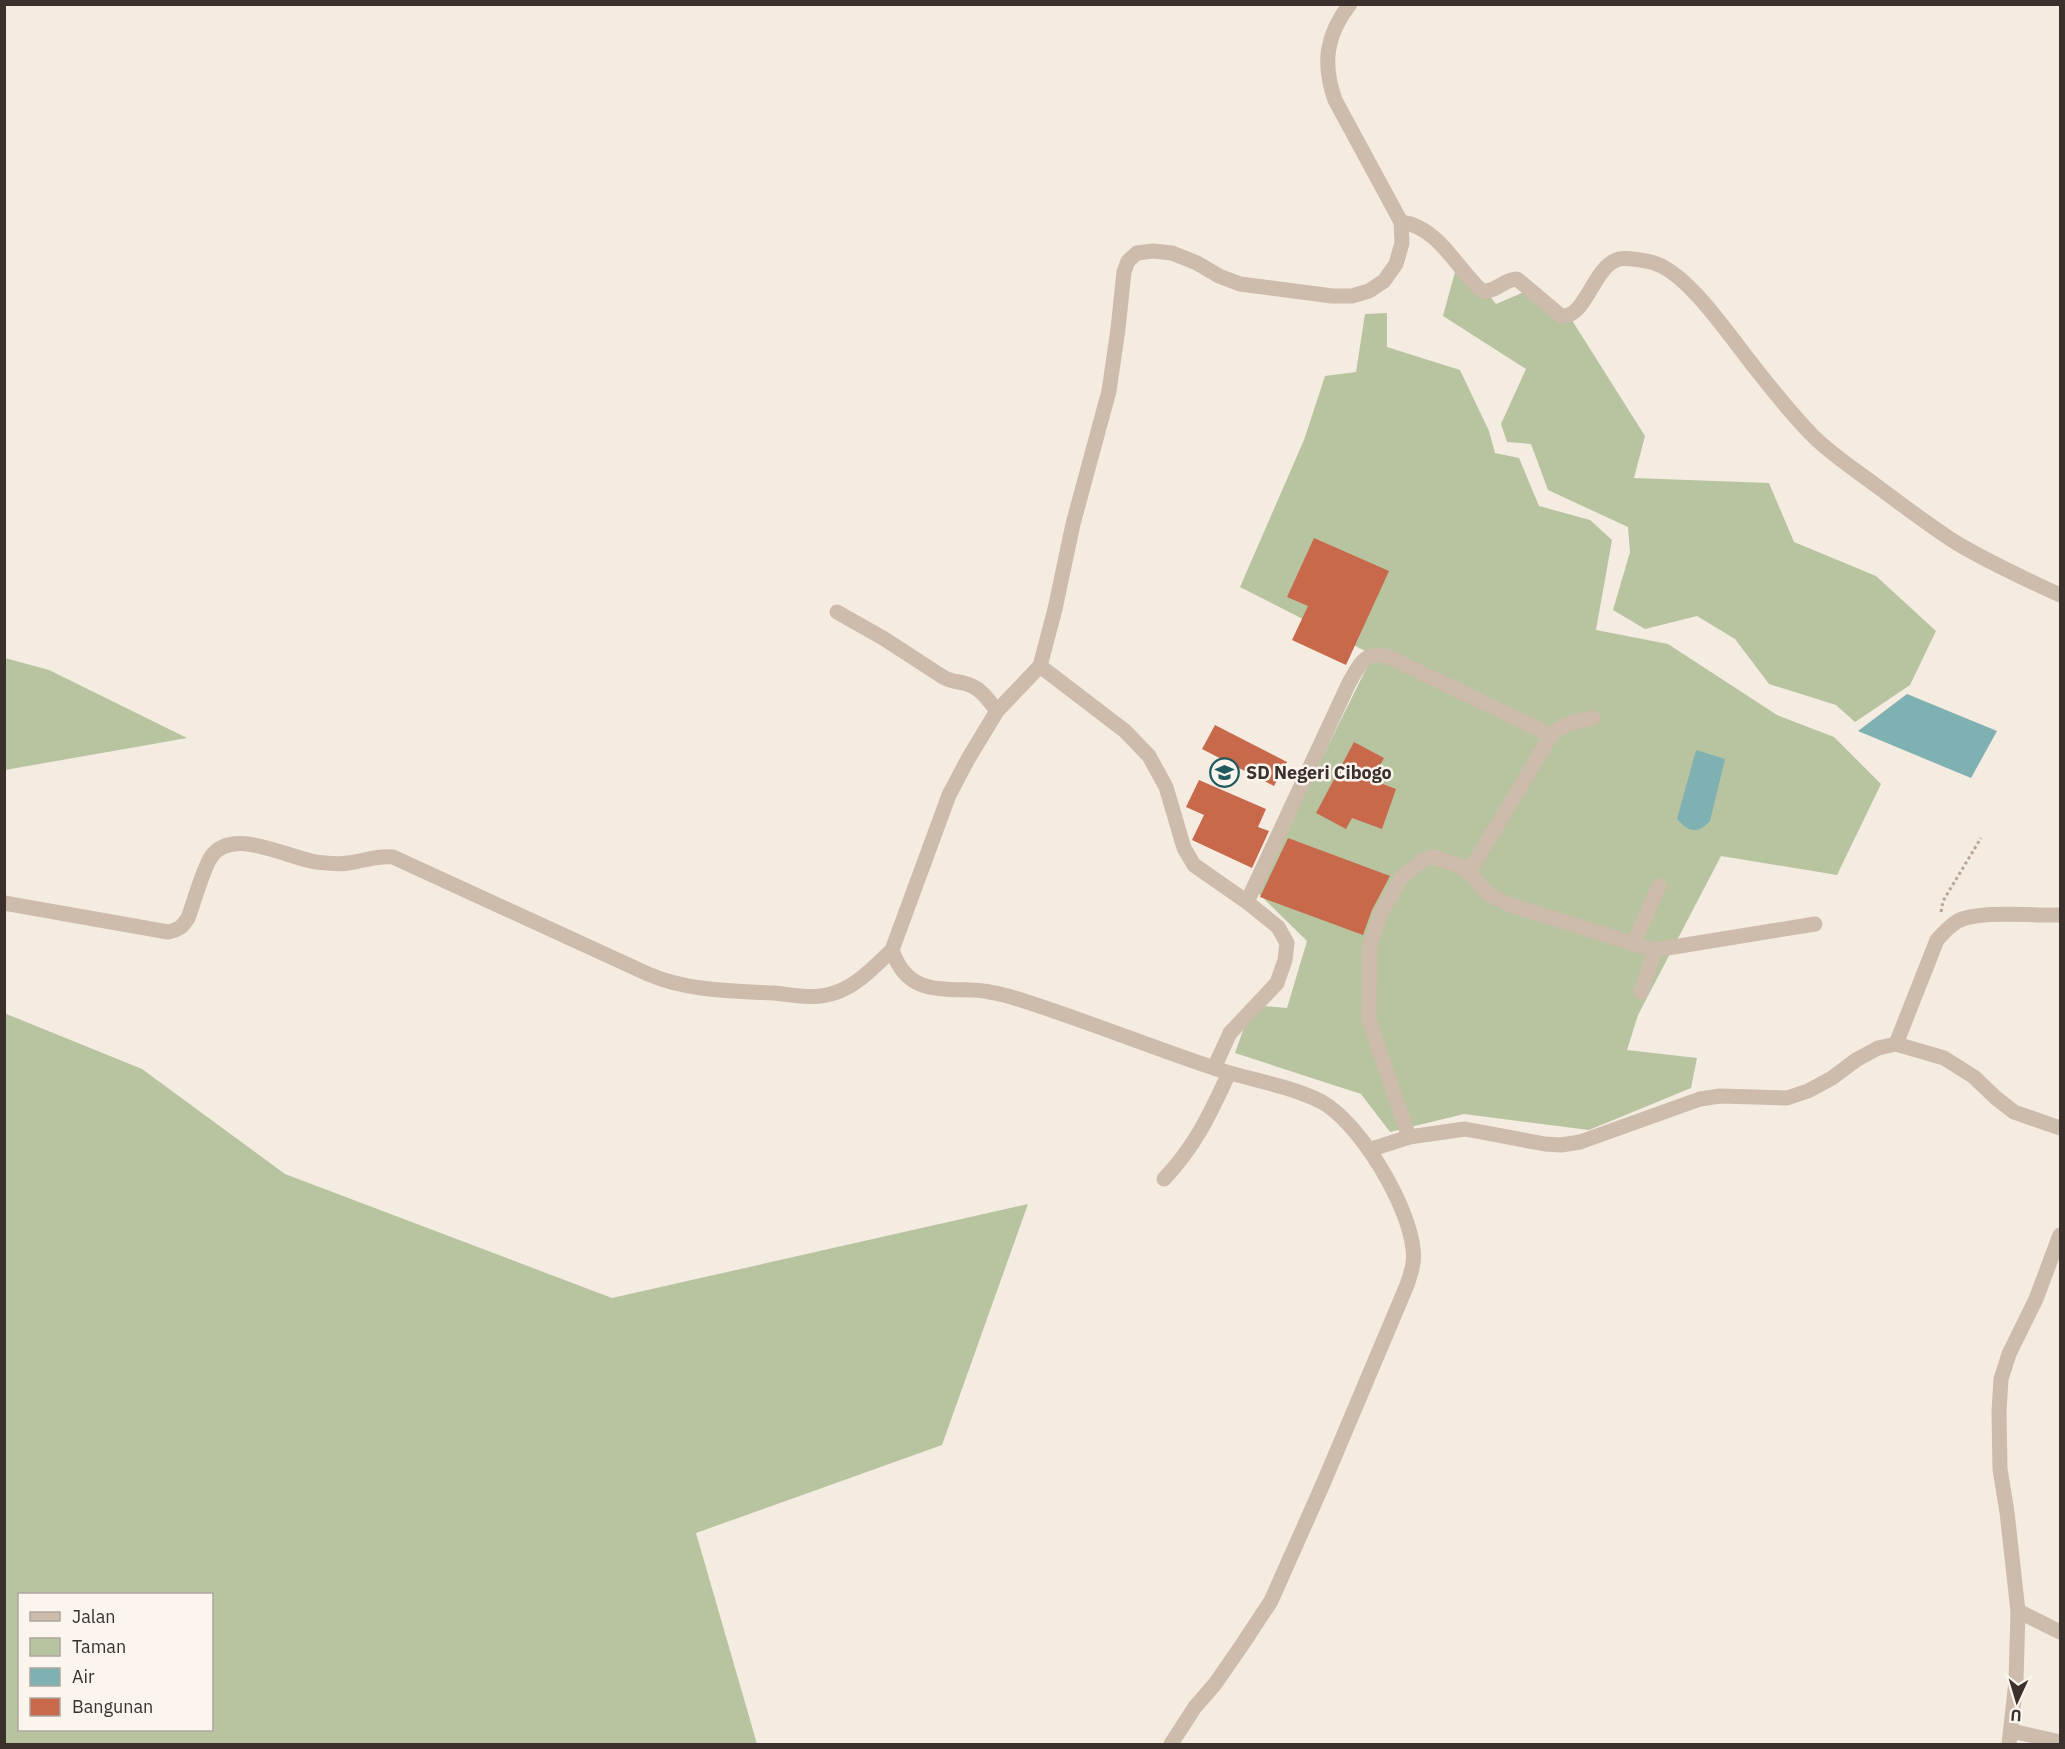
<svg xmlns="http://www.w3.org/2000/svg" width="2065" height="1749" font-family="'IBM Plex Sans',sans-serif">
	<rect width="100%" height="100%" fill="#f4ebe1"/>
	<g fill="#b8c4a0" fill-rule="evenodd">
		<polygon points="1459,257 1496,304 1534,288 1568,314 1645,436 1634,478 1769,483 1794,542 1876,576 1936,631 1910,685 1855,722 1836,705 1769,684 1735,639 1697,616 1645,629 1613,610 1630,552 1628,527 1548,490 1531,444 1507,442 1501,424 1526,369 1443,316"/>
		<polygon points="1387,313 1387,347 1460,370 1489,431 1495,453 1519,458 1539,506 1590,520 1612,540 1596,630 1668,644 1777,715 1834,737 1881,784 1837,875 1721,856 1638,1015 1627,1050 1697,1058 1691,1088 1589,1130 1464,1114 1390,1132 1361,1094 1235,1053 1252,1005 1287,1008 1307,941 1256,891 1373,655 1240,587 1304,440 1325,376 1356,372 1365,314"/>
		<polygon points="5,658 49,670 187,738 5,770"/>
		<path d="M4,1013L142,1069L285,1174L612,1298L1028,1204L942,1445L696,1533L757,1744H5ZM20,1594H212V1730H20Z"/>
	</g>
	<g fill="#7fb0b2">
		<polygon points="1907,694 1997,731 1971,778 1858,731"/>
		<path d="M1696,750L1725,759L1710,821C1697,835 1689,832 1677,819Z"/>
	</g>
	<g fill="#c8694b">
		<polygon points="1314,538 1389,571 1346,665 1292,640 1308,606 1287,597"/>
		<polygon points="1215,725 1287,762 1274,786 1202,749"/>
		<polygon points="1354,742 1384,758 1372,780 1396,789 1382,829 1352,818 1346,829 1316,813"/>
		<polygon points="1199,780 1266,809 1258,827 1269,831 1252,868 1192,840 1204,815 1186,807"/>
		<polygon points="1288,838 1390,876 1372,910 1363,935 1260,897"/>
	</g>
	<g fill="none" stroke-linecap="round" stroke-linejoin="round">
		<polyline stroke="#b9a596" stroke-width="3" stroke-dasharray="3 3" stroke-linecap="butt" points="1941,912 1943,901 1981,838"/>
		<g stroke="#cdbbac" stroke-width="15">
			<path d="M1401,222C1439,227 1456,268 1482,291C1495,293 1504,279 1517,279L1561,316C1586,319 1593,266 1619,259C1629,257 1641,260 1651,262C1687,271 1728,334 1752,364C1771,388 1791,414 1813,436C1831,454 1854,469 1874,484C1901,504 1927,524 1955,542C1988,562 2025,579 2060,595"/>
			<path d="M837,612L883,638L943,677C951,682 958,681 967,684C981,688 989,701 997,711"/>
			<polyline points="1040,666 1125,731 1149,756 1166,787 1184,848 1194,865 1247,902 1278,927 1287,943 1285,960 1277,983 1230,1033 1214,1068"/>
			<path d="M1469,872L1551,735C1564,724 1576,721 1593,718"/>
			<path d="M1247,902L1349,683C1360,664 1363,652 1387,656L1551,735"/>
			<path d="M4,903L168,932C179,930 183,926 188,918C194,902 203,869 211,857C232,826 288,858 316,862C326,863 337,865 348,863C364,861 377,855 393,857L648,974C687,991 732,991 774,993C794,995 815,1000 834,993C857,986 875,966 892,950"/>
			<polyline points="1633,944 1659,886"/>
			<polyline points="1641,992 1655,950 1815,924"/>
			<path d="M1896,1044L1937,940C1943,933 1949,926 1958,921C1979,910 2034,916 2060,915"/>
			<polyline points="1409,1137 1369,1020 1370,944 1381,913 1402,877 1423,860 1434,857 1457,865 1469,872 1487,893 1507,904 1655,950"/>
			<polyline points="1369,1150 1409,1137 1465,1129 1545,1144 1561,1145 1580,1142 1700,1099 1720,1096 1787,1098 1808,1091 1832,1078 1856,1060 1878,1048 1896,1044 1944,1058 1974,1077 1996,1098 2014,1112 2060,1128"/>
			<path d="M1164,1179C1196,1145 1210,1114 1229,1073"/>
			<polyline points="2018,1611 2060,1632"/>
			<polyline points="2011,1731 2060,1742"/>
			<path d="M1171,1744L1195,1707L1215,1684L1242,1645L1271,1601L1323,1484L1407,1285C1411,1273 1415,1262 1413,1249C1409,1206 1361,1124 1322,1102C1289,1085 1249,1080 1214,1068C1145,1045 1077,1017 1008,996C996,993 983,990 971,990C933,989 906,991 892,950L949,795L968,759L997,711L1040,666L1055,609L1073,524L1109,391L1118,329L1124,272L1128,261L1137,253L1153,251L1172,253L1197,263L1219,276L1240,284L1332,296H1352L1369,291L1384,281L1396,264L1402,243L1401,222L1335,100C1322,63 1326,35 1350,4"/>
			<polyline points="2009,1744 2016,1681 2018,1611 2007,1512 2000,1469 1999,1412 2001,1379 2009,1354 2036,1299 2060,1235"/>
		</g>
	</g>
	<defs>
		<symbol id="school-ring" viewBox="-11 -11 22 22"><circle r="9.5" fill="#fbf5ee" stroke="#1f5a5e" stroke-width="1.5"/><path d="M0-5L7-2L0 1L-7-2ZM-4 1L0 2.5L4 1V4Q0 6-4 4Z" fill="#1f5a5e"/></symbol>
	</defs>
	<g fill-rule="evenodd">
		<use href="#school-ring" x="1208" y="756" width="33" height="33"/>
	</g>
	<g text-anchor="middle" stroke-width="5" stroke-linejoin="round" paint-order="stroke">
		<g font-size="18" font-weight="bold" fill="#3b302b" stroke="#fbf5ee" text-anchor="start">
			<text x="1246" y="779">SD Negeri Cibogo</text>
		</g>
	</g>
	<rect width="2065" height="1749" fill="none" stroke="#3b302b" stroke-width="12"/>
	<rect x="18" y="1593" width="195" height="138" fill="#fbf5ee" stroke="#aea6a0" stroke-width="1.5"/>
	<rect x="30" y="1612" width="30" height="9" fill="#cdbbac" stroke="#aea6a0" stroke-width="1.5"/>
	<text x="72" y="1623" font-size="18" fill="#3b302b">Jalan</text>
	<rect x="30" y="1638" width="30" height="18" fill="#b8c4a0" stroke="#aea6a0" stroke-width="1.5"/>
	<text x="72" y="1653" font-size="18" fill="#3b302b">Taman</text>
	<rect x="30" y="1668" width="30" height="18" fill="#7fb0b2" stroke="#aea6a0" stroke-width="1.5"/>
	<text x="72" y="1683" font-size="18" fill="#3b302b">Air</text>
	<rect x="30" y="1698" width="30" height="18" fill="#c8694b" stroke="#aea6a0" stroke-width="1.5"/>
	<text x="72" y="1713" font-size="18" fill="#3b302b">Bangunan</text>
	<g transform="translate(2017 1701) rotate(184)" stroke="#fbf5ee" stroke-width="4.5" paint-order="stroke">
	<path d="M0-4.5L10 22L0 15L-10 22Z" fill="#3b302b"/>
	<text y="-9" font-size="16" font-weight="bold" text-anchor="middle" fill="#3b302b">U</text>
	</g>
</svg>
